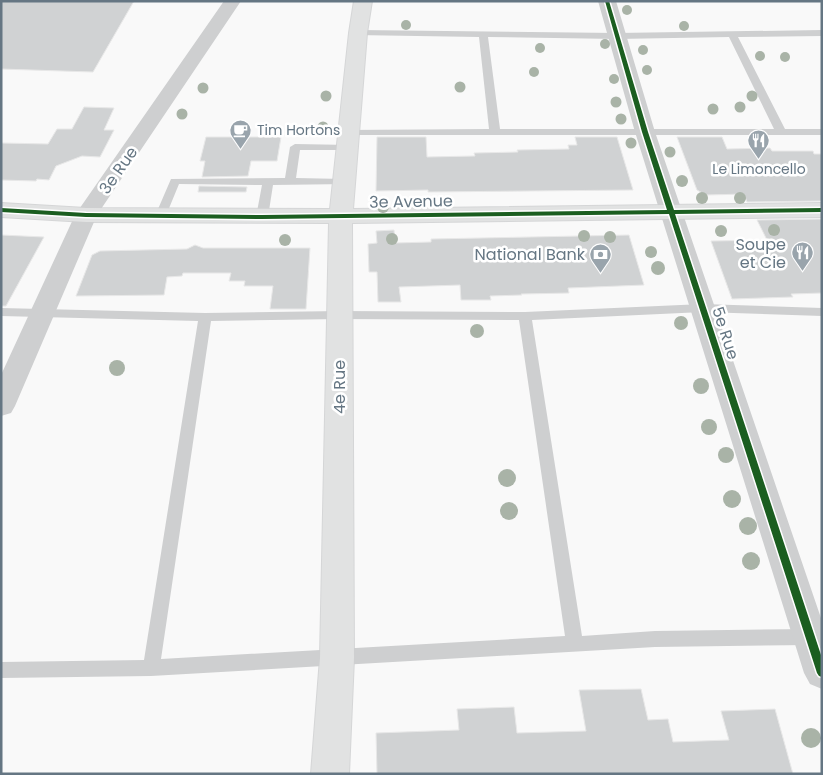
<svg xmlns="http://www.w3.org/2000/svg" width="823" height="775" font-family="Poppins,sans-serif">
	<rect width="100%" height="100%" fill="#f9f9f9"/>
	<g fill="#d0d2d3" stroke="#e8e8e8">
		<polygon points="1,1 134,1 93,72 1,69"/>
		<polygon points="84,107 114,108 104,130 114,130 100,157 82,156 56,166 49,180 37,179 36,181 1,180 1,143 48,144 57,129 72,129"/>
		<polygon points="206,137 281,137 277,161 251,161 248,176 202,177 205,161 200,161"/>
		<polygon points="377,137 426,137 427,157 475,156 474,153 518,152 517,150 569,149 568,145 577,145 575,137 617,137 633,190 428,192 428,190 376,191"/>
		<polygon points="677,137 722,137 727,149 770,148 772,151 813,151 814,154 822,154 822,201 747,202 744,194 706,195 697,190"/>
		<polygon points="199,186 247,187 246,192 198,192"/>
		<polygon points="822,219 822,293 791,294 793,297 732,299 711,241 767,240 757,220"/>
		<polygon points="394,230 395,243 431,242 431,239 629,235 644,285 568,288 569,293 521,294 522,295 490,296 491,300 461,300 460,285 399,287 401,302 378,302 377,272 369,272 368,244 377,243 376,231"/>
		<polygon points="1,235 44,237 6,306 1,306"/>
		<polygon points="195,245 203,248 310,248 306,309 270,309 273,286 244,286 245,281 229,281 231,273 183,273 182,276 167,277 164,295 76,296 92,255 100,251 187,249"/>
		<polygon points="641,689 648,720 668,719 673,742 729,740 721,711 775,709 793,774 377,774 376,733 459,730 457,709 514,707 517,733 586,731 579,690"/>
	</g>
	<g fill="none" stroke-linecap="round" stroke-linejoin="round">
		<defs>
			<polygon id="secondary" points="354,1 372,1 367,33 353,209 822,203 822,217 352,223 354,658 349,774 311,774 320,658 329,223 86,222 1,217 1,203 86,208 330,209 349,33"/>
		</defs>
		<use href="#secondary" stroke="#d5d6d7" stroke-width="2"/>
		<g fill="#cecfd0" fill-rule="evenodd">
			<path d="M358,30L617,33L822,30V36L738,37L785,129H822V135H349L345,134L344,132L345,130L489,129L479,37L355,35L353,33ZM488,37L617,39L729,37L774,129H500Z"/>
			<polygon points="295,144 351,145 352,147 351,149 347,150 300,150 296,178 344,179 348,180 350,182 348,184 273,185 268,217 262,220 256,217 262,185 179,184 165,218 161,219 155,216 171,179 285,178 290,147"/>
			<path d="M703,304L822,308V316L703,312L532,320L582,636L655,631L810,629L816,632L819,637L816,642L810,645L655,647L151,676L1,678V662L144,660L198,321L1,316V308L205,313L340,311L525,312ZM340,319L519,320L565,636L161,659L211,321Z"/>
		</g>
		<g fill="#cecfd0" fill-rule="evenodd">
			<polygon points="224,1 241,1 97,215 15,406 11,413 1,416 1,375 75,215"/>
			<polygon points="598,1 616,1 655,132 822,621 822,689 810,684 804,673 635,132"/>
		</g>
		<use href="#secondary" fill="#e1e2e2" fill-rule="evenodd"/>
		<defs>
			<polygon id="cycleway" points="605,1 609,1 648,132 674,210 822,208 822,212 675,214 822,658 822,677 819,676 817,673 669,214 262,219 86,217 1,212 1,208 86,213 262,215 667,210 642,132"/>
		</defs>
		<use href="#cycleway" stroke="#fff" stroke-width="3"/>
		<use href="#cycleway" fill="#1b5e20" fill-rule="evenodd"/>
	</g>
	<g fill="#a9b3a7">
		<circle cx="627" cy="10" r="5"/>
		<circle cx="406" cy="25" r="5"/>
		<circle cx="684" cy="26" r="5"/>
		<circle cx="605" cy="44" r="5"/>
		<circle cx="540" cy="48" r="5"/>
		<circle cx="643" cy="50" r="5"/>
		<circle cx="760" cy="56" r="5"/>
		<circle cx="785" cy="57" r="5"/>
		<circle cx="647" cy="70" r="5"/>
		<circle cx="534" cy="72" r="5"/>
		<circle cx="614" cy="79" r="5"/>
		<circle cx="460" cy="87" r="5.5"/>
		<circle cx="203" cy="88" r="5.5"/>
		<circle cx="326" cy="96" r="5.5"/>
		<circle cx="752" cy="96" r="5.5"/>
		<circle cx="616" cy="102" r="5.5"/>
		<circle cx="740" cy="107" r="5.5"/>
		<circle cx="713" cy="109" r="5.5"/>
		<circle cx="182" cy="114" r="5.5"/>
		<circle cx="621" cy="119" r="5.5"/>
		<circle cx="323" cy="127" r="5.5"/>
		<circle cx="631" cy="143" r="5.5"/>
		<circle cx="670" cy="152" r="5.5"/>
		<circle cx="682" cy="181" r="6"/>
		<circle cx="702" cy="198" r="6"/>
		<circle cx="740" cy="198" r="6"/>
		<circle cx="383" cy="207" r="6"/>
		<circle cx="774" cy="230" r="6"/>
		<circle cx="721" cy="231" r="6"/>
		<circle cx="584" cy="236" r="6"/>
		<circle cx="610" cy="237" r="6"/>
		<circle cx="392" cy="239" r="6"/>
		<circle cx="285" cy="240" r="6"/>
		<circle cx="651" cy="252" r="6"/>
		<circle cx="658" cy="268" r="7"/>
		<circle cx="681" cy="323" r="7"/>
		<circle cx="477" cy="331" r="7"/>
		<circle cx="117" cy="368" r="8"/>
		<circle cx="701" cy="386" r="8"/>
		<circle cx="709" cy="427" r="8"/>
		<circle cx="726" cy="455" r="8"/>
		<circle cx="507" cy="478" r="9"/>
		<circle cx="732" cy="499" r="9"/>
		<circle cx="509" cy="511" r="9"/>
		<circle cx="748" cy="526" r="9"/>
		<circle cx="751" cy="561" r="9"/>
		<circle cx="811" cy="738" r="10"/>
	</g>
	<defs>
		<symbol id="cafe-pin" viewBox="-11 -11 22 30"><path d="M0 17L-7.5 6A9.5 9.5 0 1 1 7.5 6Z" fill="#99a4ac" stroke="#fff"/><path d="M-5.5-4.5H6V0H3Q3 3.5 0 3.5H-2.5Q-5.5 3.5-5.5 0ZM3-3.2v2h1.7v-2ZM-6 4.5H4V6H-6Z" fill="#fff"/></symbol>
		<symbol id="restaurant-pin" viewBox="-11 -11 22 30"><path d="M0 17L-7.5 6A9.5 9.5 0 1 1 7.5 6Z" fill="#99a4ac" stroke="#fff"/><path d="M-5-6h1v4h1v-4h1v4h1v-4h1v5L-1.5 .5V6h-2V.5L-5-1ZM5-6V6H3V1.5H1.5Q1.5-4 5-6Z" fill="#fff"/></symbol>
		<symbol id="bank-pin" viewBox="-11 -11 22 30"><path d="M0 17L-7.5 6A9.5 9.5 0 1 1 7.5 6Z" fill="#99a4ac" stroke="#fff"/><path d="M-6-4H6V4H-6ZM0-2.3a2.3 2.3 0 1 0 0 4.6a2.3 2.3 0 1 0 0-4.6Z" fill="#fff"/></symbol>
	</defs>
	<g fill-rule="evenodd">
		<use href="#cafe-pin" x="228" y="118" width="25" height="34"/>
		<use href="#restaurant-pin" x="746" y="128" width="25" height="34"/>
		<use href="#restaurant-pin" x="790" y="240" width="25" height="34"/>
		<use href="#bank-pin" x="588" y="242" width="25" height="34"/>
	</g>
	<g text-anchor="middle" stroke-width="5" stroke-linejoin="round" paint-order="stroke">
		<g font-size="14" fill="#657683" stroke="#fff" text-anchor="start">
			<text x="257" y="135">Tim Hortons</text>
			<text x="759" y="174" text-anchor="middle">Le Limoncello</text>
		</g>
		<g font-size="16" fill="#657683" stroke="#fff">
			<text transform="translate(118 170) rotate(-55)" y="6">3e Rue</text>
			<text transform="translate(411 201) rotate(-1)" y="6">3e Avenue</text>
			<text transform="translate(726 333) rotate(72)" y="6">5e Rue</text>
			<text transform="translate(339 387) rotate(-90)" y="6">4e Rue</text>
		</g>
		<g font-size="16" fill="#657683" stroke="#fff" text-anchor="end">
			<text x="786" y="250">Soupe<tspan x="786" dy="18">et Cie</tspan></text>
			<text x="585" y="260">National Bank</text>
		</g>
	</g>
	<rect width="823" height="775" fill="none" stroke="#657683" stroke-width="5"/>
</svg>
